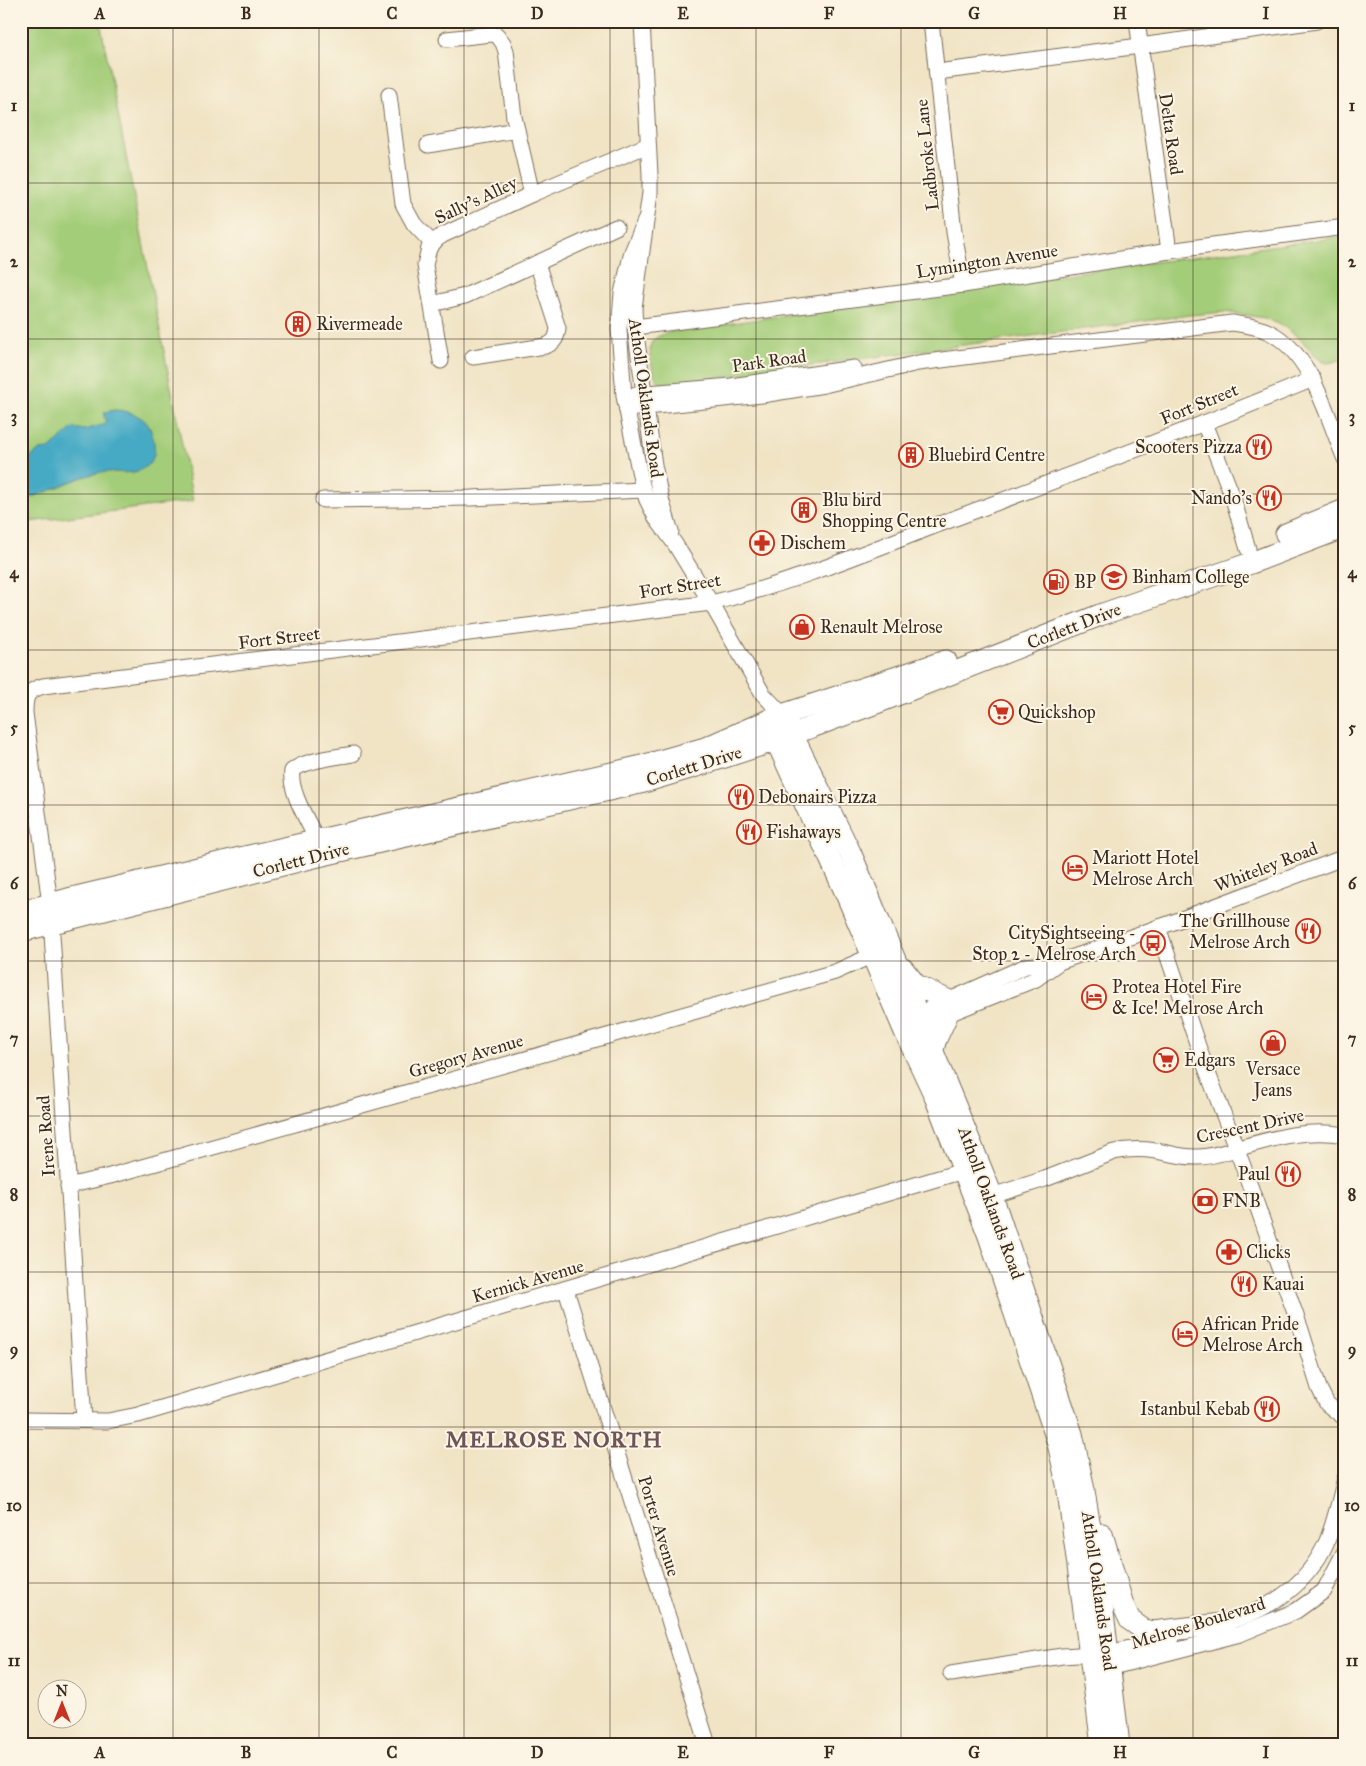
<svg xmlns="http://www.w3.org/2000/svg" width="1366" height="1766" font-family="'IM FELL Great Primer',serif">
	<rect width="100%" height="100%" fill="#fcf5e5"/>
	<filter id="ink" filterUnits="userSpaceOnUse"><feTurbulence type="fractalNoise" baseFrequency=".02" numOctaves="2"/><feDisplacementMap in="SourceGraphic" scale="10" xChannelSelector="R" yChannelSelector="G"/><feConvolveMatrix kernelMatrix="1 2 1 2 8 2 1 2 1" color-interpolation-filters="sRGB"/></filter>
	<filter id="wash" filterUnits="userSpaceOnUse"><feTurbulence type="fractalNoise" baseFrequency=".0096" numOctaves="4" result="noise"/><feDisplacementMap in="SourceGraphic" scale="20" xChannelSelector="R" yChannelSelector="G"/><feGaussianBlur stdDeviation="1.12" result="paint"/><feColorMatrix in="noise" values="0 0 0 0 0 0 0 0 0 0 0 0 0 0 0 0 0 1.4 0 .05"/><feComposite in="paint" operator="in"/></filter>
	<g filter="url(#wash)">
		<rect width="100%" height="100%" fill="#f0e4c5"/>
		<g fill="#a4cd79" stroke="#707c4c">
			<polygon points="21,21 100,21 193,501 21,523"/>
			<path d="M1345,236V359L1328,363L1321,361L1298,337L1283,326L1265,318L1225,312L1190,315L685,382C678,383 668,385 661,383C653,381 648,351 651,344C654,336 664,334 671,332L1060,275Z"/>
		</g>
		<path fill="#46aac5" stroke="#406a72" d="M114,410C126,410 144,415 150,428C154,439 158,454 149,464C134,479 115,469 97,473C71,479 48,494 21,500V464L40,450L49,449L73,428L85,430L105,424L106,420L104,417V413Z"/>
	</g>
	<g filter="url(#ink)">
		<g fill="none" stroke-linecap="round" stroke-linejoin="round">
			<defs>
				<g id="street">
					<polyline points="642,21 650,175 650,193 634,308 635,327 654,465 661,499 671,532"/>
					<polyline points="931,21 954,232 963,285"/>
					<polyline points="1137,21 1169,251"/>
					<polyline points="447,39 491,34 497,35 503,43 506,51 514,117 532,194"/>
					<polyline points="937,72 1140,46 1317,21"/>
					<polyline points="389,95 403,204 414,224 432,243"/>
					<polyline points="428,145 517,130"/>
					<polyline points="645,221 632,252 622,293 619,329 624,396 642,485 647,500 656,518 675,544 711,603 763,694 783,715"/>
					<polyline points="432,304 465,296 616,227"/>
					<polyline points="635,327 963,285 1169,251 1345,227"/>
					<path d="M473,357L545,346C555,343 557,337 558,328L537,263"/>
					<polyline points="441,361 425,265 429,248 437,239 443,235 532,194 648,145"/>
					<polyline points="636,394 731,386 854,368"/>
					<path d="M627,409L762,395L824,385L918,363L1232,323C1245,325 1257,326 1269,332C1313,354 1327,418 1345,459"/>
					<polyline points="1204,423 1232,495 1248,549"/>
					<polyline points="323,500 471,498 643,490"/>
					<path d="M317,840C308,821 289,791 292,771C303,760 338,757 353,754"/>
					<polyline points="1158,927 1200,1052 1243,1166 1301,1330 1319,1388 1327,1404 1345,1418"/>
					<polyline points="909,1018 1026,966 1059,962 1171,923 1345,857"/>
					<polyline points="913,1028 1036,979 1058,963"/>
					<polyline points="68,1186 110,1176 835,972 871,956"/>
					<path d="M992,1196L1045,1179L1114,1152C1128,1149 1142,1149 1156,1151C1170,1153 1184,1158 1198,1157C1212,1157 1226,1152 1239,1148C1275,1138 1307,1128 1345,1135"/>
					<polyline points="566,1290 708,1745"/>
					<polyline points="21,1420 108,1421 138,1415 973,1168"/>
					<path d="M84,1420L50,904L25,713C25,697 26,691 43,686L711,603C793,583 871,550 950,520C1071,475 1193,429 1313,379"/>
					<path d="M1213,1627C1262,1613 1306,1590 1327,1541C1335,1521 1340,1499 1345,1478"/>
					<polyline points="1101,1670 1240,1634 1296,1611 1324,1591 1345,1551"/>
					<polyline points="951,1674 1062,1656 1109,1653 1172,1638"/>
				</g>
				<g id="secondary">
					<polyline points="1286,534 1345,510"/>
					<polyline points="786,722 850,852 867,892 980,1166 992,1196 1072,1434 1083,1485 1100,1588 1119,1745"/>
					<polyline points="770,727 844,889 905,1032 934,1094 989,1236 1058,1443 1067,1484 1102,1745"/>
					<polyline points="21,912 68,899 236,859 638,767 705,748 776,717 946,661"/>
					<polyline points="21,931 314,857 644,782 703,764 777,740 879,702 1100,615 1251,563 1345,527"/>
					<polyline points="903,969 916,985 947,1000"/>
					<polyline points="932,1052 936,1039 948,1013"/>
					<polyline points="1102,1534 1123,1605 1130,1620 1144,1630 1153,1632 1222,1624"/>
				</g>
			</defs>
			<use href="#street" stroke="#7a6b58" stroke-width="17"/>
			<use href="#secondary" stroke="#7a6b58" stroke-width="23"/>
			<use href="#street" stroke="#fff" stroke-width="15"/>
			<use href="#secondary" stroke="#fff" stroke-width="21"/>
		</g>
	</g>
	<path fill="none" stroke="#3b2a1e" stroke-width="1" stroke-opacity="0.55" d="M173,21V1745M319,21V1745M464,21V1745M610,21V1745M756,21V1745M901,21V1745M1047,21V1745M1193,21V1745M21,183H1345M21,339H1345M21,494H1345M21,650H1345M21,805H1345M21,961H1345M21,1116H1345M21,1272H1345M21,1427H1345M21,1583H1345"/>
	<defs>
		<symbol id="building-ring" viewBox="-11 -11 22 22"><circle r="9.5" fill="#fcf5e5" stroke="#c8321e" stroke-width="1.5"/><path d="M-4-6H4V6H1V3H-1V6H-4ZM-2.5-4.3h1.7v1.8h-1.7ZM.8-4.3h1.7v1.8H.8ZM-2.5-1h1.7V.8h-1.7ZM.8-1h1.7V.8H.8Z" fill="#c8321e"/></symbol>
		<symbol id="restaurant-ring" viewBox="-11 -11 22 22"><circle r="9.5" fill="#fcf5e5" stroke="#c8321e" stroke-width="1.5"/><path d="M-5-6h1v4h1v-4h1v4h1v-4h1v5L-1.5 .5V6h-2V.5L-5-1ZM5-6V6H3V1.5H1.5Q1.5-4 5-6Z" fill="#c8321e"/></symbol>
		<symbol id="pharmacy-ring" viewBox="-11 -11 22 22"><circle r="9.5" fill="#fcf5e5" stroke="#c8321e" stroke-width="1.5"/><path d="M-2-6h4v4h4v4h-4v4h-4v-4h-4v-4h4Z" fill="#c8321e"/></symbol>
		<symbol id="school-ring" viewBox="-11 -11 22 22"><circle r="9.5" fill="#fcf5e5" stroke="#c8321e" stroke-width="1.5"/><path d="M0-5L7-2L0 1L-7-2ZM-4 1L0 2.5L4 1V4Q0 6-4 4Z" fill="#c8321e"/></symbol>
		<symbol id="fuel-ring" viewBox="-11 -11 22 22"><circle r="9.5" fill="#fcf5e5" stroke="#c8321e" stroke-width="1.5"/><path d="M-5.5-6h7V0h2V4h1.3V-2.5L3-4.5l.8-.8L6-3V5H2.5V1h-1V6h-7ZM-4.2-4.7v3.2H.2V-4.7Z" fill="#c8321e"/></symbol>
		<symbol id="shop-ring" viewBox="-11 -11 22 22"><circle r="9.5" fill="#fcf5e5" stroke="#c8321e" stroke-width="1.5"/><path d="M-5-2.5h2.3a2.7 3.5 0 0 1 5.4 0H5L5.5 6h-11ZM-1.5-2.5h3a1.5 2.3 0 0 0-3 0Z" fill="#c8321e"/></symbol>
		<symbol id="supermarket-ring" viewBox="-11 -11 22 22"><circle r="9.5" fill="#fcf5e5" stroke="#c8321e" stroke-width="1.5"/><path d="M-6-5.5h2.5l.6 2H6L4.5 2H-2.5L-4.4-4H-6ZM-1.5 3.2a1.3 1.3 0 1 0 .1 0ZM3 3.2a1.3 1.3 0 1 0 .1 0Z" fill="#c8321e"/></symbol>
		<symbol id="hotel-ring" viewBox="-11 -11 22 22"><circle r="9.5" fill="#fcf5e5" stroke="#c8321e" stroke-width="1.5"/><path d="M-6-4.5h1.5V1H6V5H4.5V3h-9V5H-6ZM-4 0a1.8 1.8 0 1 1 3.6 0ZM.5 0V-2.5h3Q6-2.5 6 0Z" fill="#c8321e"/></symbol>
		<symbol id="bus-ring" viewBox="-11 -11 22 22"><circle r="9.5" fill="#fcf5e5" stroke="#c8321e" stroke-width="1.5"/><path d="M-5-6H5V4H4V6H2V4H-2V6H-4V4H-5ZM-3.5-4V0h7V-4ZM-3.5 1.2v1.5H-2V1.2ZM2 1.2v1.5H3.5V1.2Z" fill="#c8321e"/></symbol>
		<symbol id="bank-ring" viewBox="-11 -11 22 22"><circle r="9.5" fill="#fcf5e5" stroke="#c8321e" stroke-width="1.5"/><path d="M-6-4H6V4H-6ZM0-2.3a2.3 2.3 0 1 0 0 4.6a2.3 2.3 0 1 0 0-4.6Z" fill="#c8321e"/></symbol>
	</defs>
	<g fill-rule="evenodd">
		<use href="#building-ring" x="284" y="310" width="28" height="28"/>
		<use href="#restaurant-ring" x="1245" y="433" width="28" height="28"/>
		<use href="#building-ring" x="897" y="441" width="28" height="28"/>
		<use href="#restaurant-ring" x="1255" y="484" width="28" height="28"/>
		<use href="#building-ring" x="790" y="496" width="28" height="28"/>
		<use href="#pharmacy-ring" x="748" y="529" width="28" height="28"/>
		<use href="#school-ring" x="1100" y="563" width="28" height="28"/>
		<use href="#fuel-ring" x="1042" y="568" width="28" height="28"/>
		<use href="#shop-ring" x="788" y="613" width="28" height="28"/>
		<use href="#supermarket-ring" x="987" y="698" width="28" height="28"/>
		<use href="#restaurant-ring" x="727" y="783" width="28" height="28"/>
		<use href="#restaurant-ring" x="735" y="818" width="28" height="28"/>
		<use href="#hotel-ring" x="1061" y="854" width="28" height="28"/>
		<use href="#restaurant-ring" x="1294" y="917" width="28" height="28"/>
		<use href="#bus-ring" x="1139" y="929" width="28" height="28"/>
		<use href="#hotel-ring" x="1080" y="983" width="28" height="28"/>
		<use href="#shop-ring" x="1259" y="1029" width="28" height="28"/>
		<use href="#supermarket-ring" x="1152" y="1046" width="28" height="28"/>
		<use href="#restaurant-ring" x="1274" y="1160" width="28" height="28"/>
		<use href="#bank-ring" x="1191" y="1187" width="28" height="28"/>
		<use href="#pharmacy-ring" x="1215" y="1238" width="28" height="28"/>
		<use href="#restaurant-ring" x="1230" y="1270" width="28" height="28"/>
		<use href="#hotel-ring" x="1171" y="1320" width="28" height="28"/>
		<use href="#restaurant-ring" x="1253" y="1395" width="28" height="28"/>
	</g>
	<g text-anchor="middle" stroke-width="4" stroke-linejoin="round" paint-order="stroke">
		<g font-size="18" fill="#3b2a1e" stroke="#fcf5e5">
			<text transform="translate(1171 134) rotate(82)" y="6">Delta Road</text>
			<text transform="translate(927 155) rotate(-96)" y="6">Ladbroke Lane</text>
			<text transform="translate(476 200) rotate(-25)" y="6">Sally's Alley</text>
			<text transform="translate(987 261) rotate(-9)" y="6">Lymington Avenue</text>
			<text transform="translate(769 361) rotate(-8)" y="6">Park Road</text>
			<text transform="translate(646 398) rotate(82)" y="6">Atholl Oaklands Road</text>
			<text transform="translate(1199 404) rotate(-22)" y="6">Fort Street</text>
			<text transform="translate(680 586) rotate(-9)" y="6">Fort Street</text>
			<text transform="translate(1074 626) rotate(-21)" y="6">Corlett Drive</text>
			<text transform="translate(279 638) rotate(-7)" y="6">Fort Street</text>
			<text transform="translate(694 766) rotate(-17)" y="6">Corlett Drive</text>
			<text transform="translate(301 860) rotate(-14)" y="6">Corlett Drive</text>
			<text transform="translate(1266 867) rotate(-21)" y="6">Whiteley Road</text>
			<text transform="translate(466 1056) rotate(-16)" y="6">Gregory Avenue</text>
			<text transform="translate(1250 1126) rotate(-12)" y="6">Crescent Drive</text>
			<text transform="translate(46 1136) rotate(-94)" y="6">Irene Road</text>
			<text transform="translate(991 1203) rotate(70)" y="6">Atholl Oaklands Road</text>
			<text transform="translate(528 1281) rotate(-16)" y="6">Kernick Avenue</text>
			<text transform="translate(659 1526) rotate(73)" y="6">Porter Avenue</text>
			<text transform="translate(1099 1591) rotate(82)" y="6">Atholl Oaklands Road</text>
			<text transform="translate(1198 1623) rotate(-17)" y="6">Melrose Boulevard</text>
		</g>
		<g font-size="18" fill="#3b2a1e" stroke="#fcf5e5" text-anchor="start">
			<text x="316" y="330">Rivermeade</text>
			<text x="1242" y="453" text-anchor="end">Scooters Pizza</text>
			<text x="928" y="461">Bluebird Centre</text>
			<text x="1252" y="504" text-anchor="end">Nando's</text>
			<text x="822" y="506">Blu bird<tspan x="822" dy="21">Shopping Centre</tspan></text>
			<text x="780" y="549">Dischem</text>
			<text x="1132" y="583">Binham College</text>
			<text x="1074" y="588">BP</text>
			<text x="820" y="633">Renault Melrose</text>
			<text x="1018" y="718">Quickshop</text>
			<text x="758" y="803">Debonairs Pizza</text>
			<text x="766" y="838">Fishaways</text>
			<text x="1092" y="864">Mariott Hotel<tspan x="1092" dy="21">Melrose Arch</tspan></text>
			<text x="1290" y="927" text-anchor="end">The Grillhouse<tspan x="1290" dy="21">Melrose Arch</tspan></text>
			<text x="1136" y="939" text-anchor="end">CitySightseeing -<tspan x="1136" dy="21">Stop 2 - Melrose Arch</tspan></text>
			<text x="1112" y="993">Protea Hotel Fire<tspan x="1112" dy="21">&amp; Ice! Melrose Arch</tspan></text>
			<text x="1184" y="1066">Edgars</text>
			<text x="1273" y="1075" text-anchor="middle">Versace<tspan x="1273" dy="21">Jeans</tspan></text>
			<text x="1270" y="1180" text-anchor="end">Paul</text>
			<text x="1222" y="1207">FNB</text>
			<text x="1246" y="1258">Clicks</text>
			<text x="1262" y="1290">Kauai</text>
			<text x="1202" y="1330">African Pride<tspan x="1202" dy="21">Melrose Arch</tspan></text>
			<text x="1250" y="1415" text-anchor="end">Istanbul Kebab</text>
		</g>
		<g font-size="22" font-weight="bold" letter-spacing="1" fill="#6e5459" stroke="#fcf5e5">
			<text x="554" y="1447">MELROSE NORTH</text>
		</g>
	</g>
	<rect width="1366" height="1766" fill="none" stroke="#fcf5e5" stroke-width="55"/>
	<g transform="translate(62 1704)"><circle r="24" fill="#fcf5e5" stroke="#afa495"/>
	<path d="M0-4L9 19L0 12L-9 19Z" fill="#c8321e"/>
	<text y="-8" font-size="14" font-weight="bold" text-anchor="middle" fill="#3b2a1e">N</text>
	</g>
	<rect x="28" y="28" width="1310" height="1710" fill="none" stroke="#3b2a1e" stroke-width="2"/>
	<g font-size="16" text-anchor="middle" font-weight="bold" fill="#3b2a1e">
		<text x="100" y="19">A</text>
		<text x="246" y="19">B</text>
		<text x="392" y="19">C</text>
		<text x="537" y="19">D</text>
		<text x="683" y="19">E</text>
		<text x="829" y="19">F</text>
		<text x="974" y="19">G</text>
		<text x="1120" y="19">H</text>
		<text x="1266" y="19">I</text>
		<text x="14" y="111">1</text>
		<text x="1352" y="111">1</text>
		<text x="14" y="267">2</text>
		<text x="1352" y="267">2</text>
		<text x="14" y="422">3</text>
		<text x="1352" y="422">3</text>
		<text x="14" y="578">4</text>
		<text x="1352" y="578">4</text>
		<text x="14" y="733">5</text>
		<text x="1352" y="733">5</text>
		<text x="14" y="889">6</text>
		<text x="1352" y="889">6</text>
		<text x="14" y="1044">7</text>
		<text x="1352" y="1044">7</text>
		<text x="14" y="1200">8</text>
		<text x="1352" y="1200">8</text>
		<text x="14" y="1355">9</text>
		<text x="1352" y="1355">9</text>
		<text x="14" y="1511">10</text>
		<text x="1352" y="1511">10</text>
		<text x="14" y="1666">11</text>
		<text x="1352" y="1666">11</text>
		<text x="100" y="1758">A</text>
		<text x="246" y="1758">B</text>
		<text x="392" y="1758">C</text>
		<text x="537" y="1758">D</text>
		<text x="683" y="1758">E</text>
		<text x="829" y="1758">F</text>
		<text x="974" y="1758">G</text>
		<text x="1120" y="1758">H</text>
		<text x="1266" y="1758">I</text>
	</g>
</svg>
